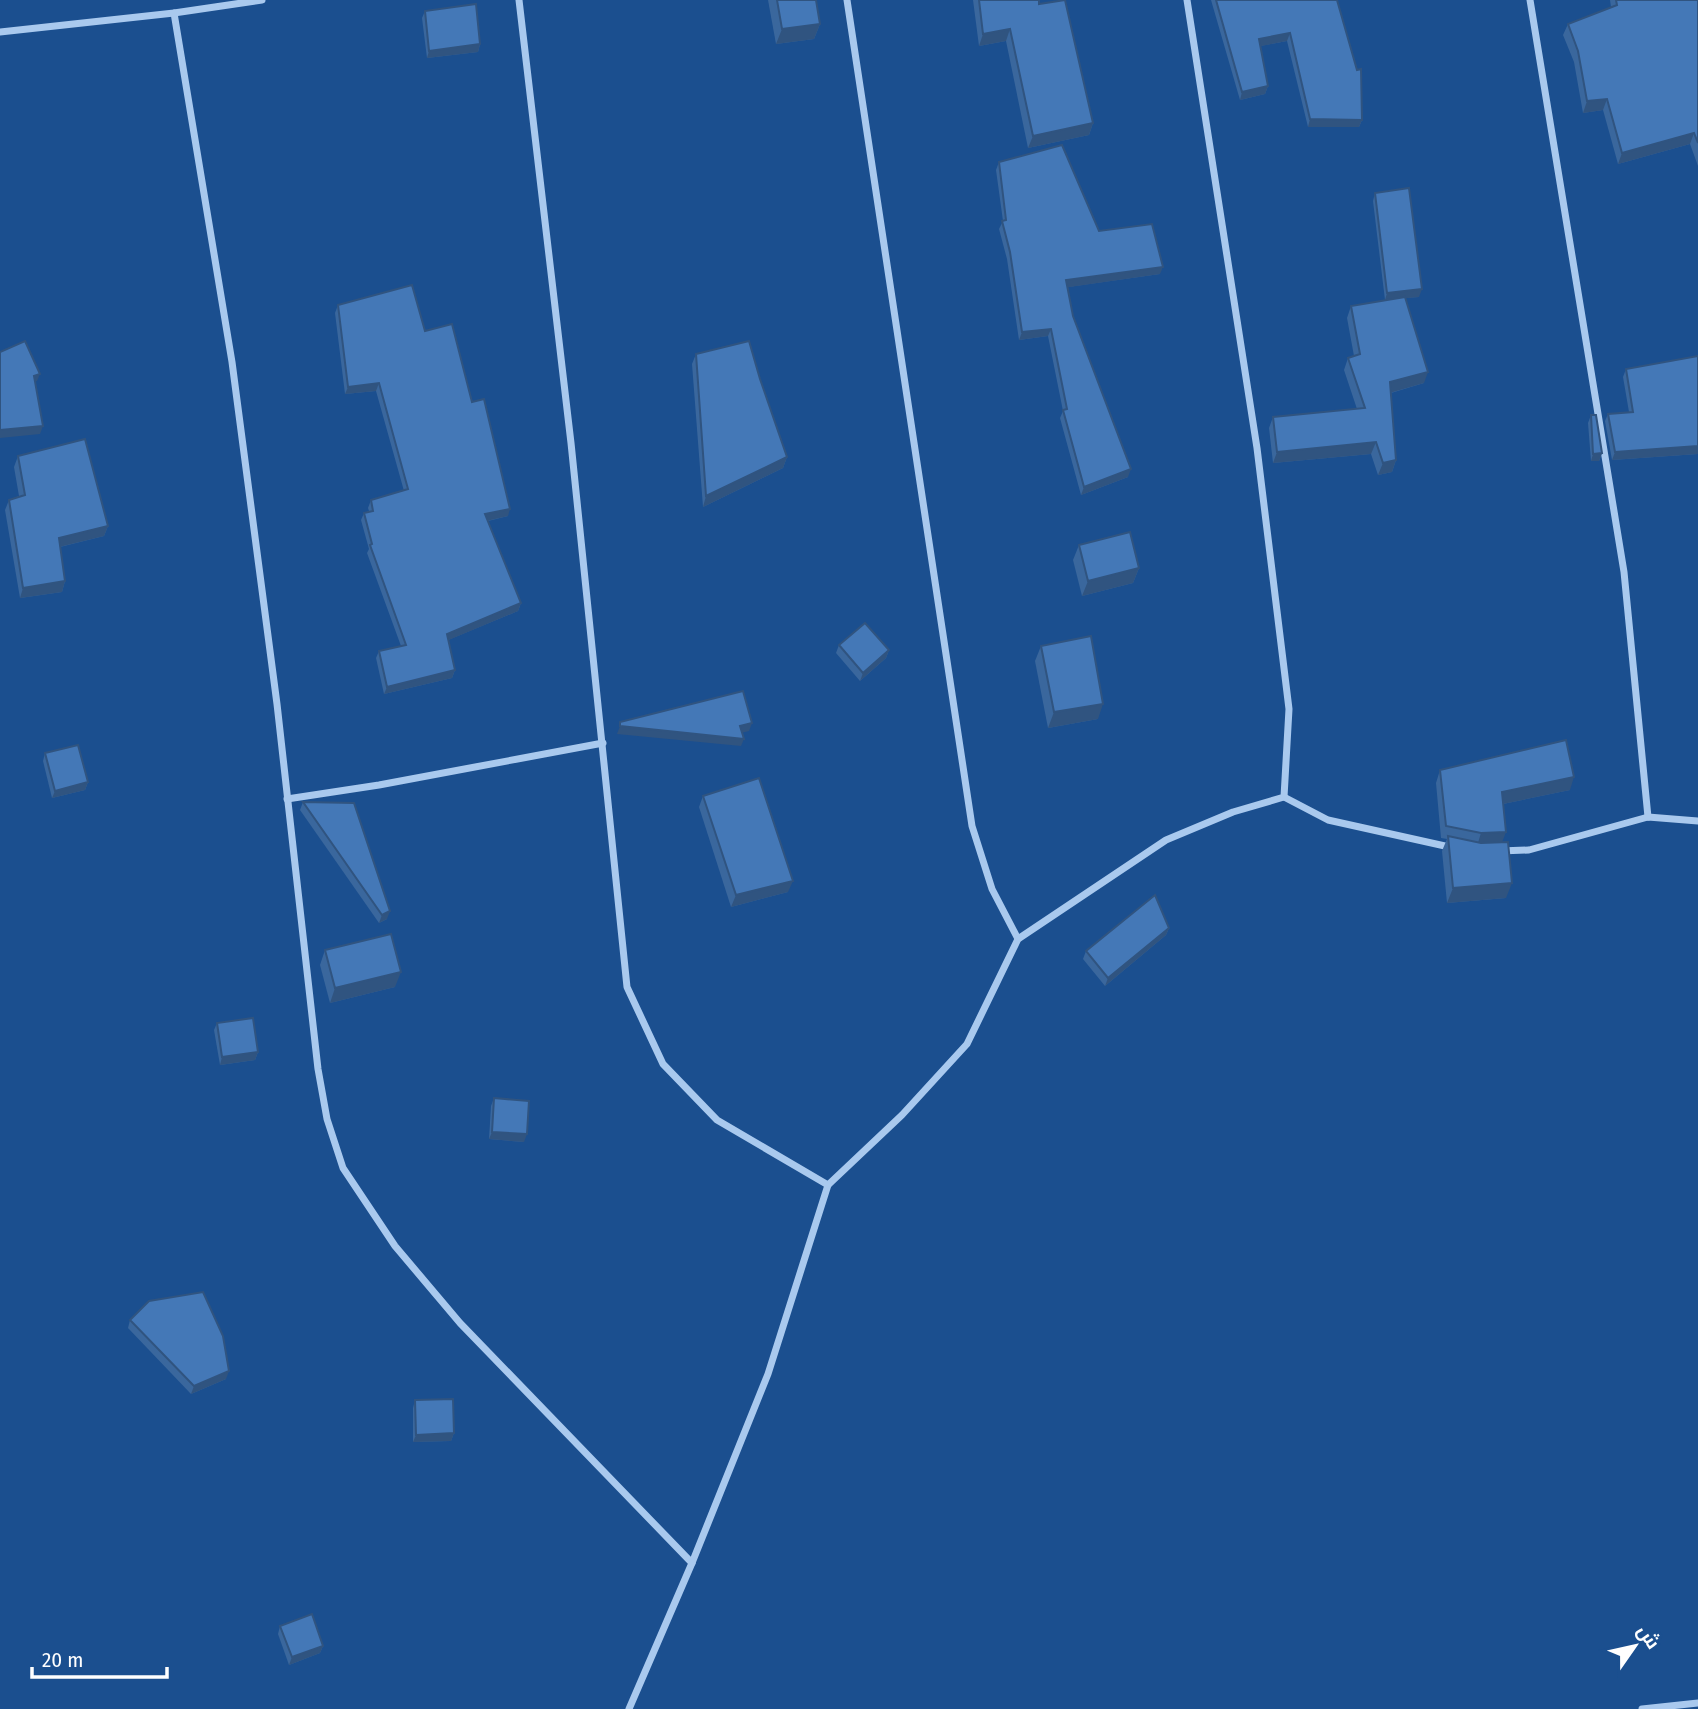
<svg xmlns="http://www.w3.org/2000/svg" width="1698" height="1709" font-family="'Fira Sans Condensed',Cairo,sans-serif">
	<rect width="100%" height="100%" fill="#1b4f8f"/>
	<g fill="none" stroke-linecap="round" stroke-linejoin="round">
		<g stroke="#a9c9ee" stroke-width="7">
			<polyline points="519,0 571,443 627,987 663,1064 717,1120 828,1185"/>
			<polyline points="847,0 972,826 992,889 1018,939"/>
			<polyline points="1530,0 1624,572 1648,817"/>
			<polyline points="174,13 232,362 277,704 318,1069 327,1119 343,1168 395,1246 460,1323 692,1563"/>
			<polyline points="0,32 174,13 262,0"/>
			<polyline points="1284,797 1328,820 1454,848"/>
			<polyline points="287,799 379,785 603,743"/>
			<polyline points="1500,851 1529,850 1648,817 1698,821"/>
			<polyline points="629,1709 692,1563 768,1374 828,1185 902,1115 967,1044 1018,939 1166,840 1233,812 1284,797 1289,709 1257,448 1187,0"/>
			<polyline points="1642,1709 1698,1703"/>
		</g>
	</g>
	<g fill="#3a679d">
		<polygon points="768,0 816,0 820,24 814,39 776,44"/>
		<polygon points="973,0 1039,0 1039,4 1093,123 1089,135 1028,148 1006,41 979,46"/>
		<polygon points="1211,0 1337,0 1362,120 1359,127 1308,127 1287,41 1260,46 1268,86 1265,94 1240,100"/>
		<polygon points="1610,0 1698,0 1698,166 1690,144 1618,164 1603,110 1583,113 1574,62 1563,35 1568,24 1611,7"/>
		<polygon points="425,11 480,44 478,52 427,58 422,18"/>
		<polygon points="999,162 1099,231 1160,274 1068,287 1073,316 1128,477 1081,495 1060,418 1063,411 1048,336 1019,340 1007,259 999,229 1003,221 996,170"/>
		<polygon points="1375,193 1419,297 1405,298 1424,383 1391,393 1396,460 1392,472 1378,475 1371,454 1273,463 1269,428 1273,417 1357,409 1344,370 1348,358 1354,356 1347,318 1351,306 1385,300 1373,201"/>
		<polygon points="338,305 425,331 472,402 508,516 488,521 521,603 518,611 448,640 455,670 452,678 384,694 376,658 379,651 401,646 367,553 369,549 361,520 364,513 369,511 368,508 371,500 404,491 376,391 345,394 335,313"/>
		<polygon points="696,354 787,457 783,468 703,507 692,364"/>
		<polygon points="1698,356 1698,454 1612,460 1605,421 1608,414 1629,412 1623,377 1626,369"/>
		<polygon points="1591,415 1602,453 1599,461 1591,461 1588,423"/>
		<polygon points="18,456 108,526 104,536 60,547 65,581 62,592 20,598 5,510 9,500 19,496 14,467"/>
		<polygon points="1079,545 1139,568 1133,583 1082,596 1073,560"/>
		<polygon points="839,645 889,650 886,658 860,681 836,653"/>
		<polygon points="1041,646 1098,719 1048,728 1035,661"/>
		<polygon points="45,753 88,782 85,790 52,798 43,761"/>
		<polygon points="1440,770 1570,790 1503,804 1502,842 1506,898 1447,903 1442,851 1447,839 1441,838 1436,783"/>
		<polygon points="703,796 788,892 731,907 699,807"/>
		<polygon points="303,802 387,919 379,923 300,810"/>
		<polygon points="1169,928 1166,935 1105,986 1083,959 1086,951"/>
		<polygon points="325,950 395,987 330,1003 320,965"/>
		<polygon points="217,1023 258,1052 255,1060 220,1065 214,1030"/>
		<polygon points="494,1098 524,1142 489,1139 491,1106"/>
		<polygon points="130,1320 226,1379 191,1394 128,1328"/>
		<polygon points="415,1400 454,1433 451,1441 413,1442 413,1408"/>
		<polygon points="280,1626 323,1646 320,1653 289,1665 278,1634"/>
	</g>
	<g fill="#305480">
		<polygon points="820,24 814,39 776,44 782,29"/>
		<polygon points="1010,29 1006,41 979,46 983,34"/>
		<polygon points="1290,33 1287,41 1256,47 1259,39"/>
		<polygon points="480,44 478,52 427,58 429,51"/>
		<polygon points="1268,86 1265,94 1240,100 1242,92"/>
		<polygon points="1607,99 1603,110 1583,113 1587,101"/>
		<polygon points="1310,119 1362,120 1359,127 1308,127"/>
		<polygon points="1093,123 1089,135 1028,148 1033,136"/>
		<polygon points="1694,133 1690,144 1618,164 1622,153"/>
		<polygon points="1163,267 1160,274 1063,288 1066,280"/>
		<polygon points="1422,289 1419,297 1385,300 1387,293"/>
		<polygon points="1051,329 1048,336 1019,340 1022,332"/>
		<polygon points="1428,372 1424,383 1386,394 1390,382"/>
		<polygon points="40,374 37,381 31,384 34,376"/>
		<polygon points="379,383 376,391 345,394 348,387"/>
		<polygon points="43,426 40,434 0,438 0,430"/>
		<polygon points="1376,442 1371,454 1273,463 1277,452"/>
		<polygon points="1698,446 1698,454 1612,460 1615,452"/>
		<polygon points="1602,453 1599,461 1591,461 1593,454"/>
		<polygon points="787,457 783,468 703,507 706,496"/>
		<polygon points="1396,460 1392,472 1378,475 1383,463"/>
		<polygon points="1131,469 1128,477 1081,495 1084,487"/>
		<polygon points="510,509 508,516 482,522 485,514"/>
		<polygon points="108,526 104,536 55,548 59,538"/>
		<polygon points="1139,568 1133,583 1082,596 1088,581"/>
		<polygon points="65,581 62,592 20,598 23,588"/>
		<polygon points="521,603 518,611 444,642 447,634"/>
		<polygon points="889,650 886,658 860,681 863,673"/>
		<polygon points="455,670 452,678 384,694 387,687"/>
		<polygon points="1103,704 1098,719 1048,728 1054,712"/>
		<polygon points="752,723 749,731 737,734 740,726"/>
		<polygon points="620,726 744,739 741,746 617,734"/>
		<polygon points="1574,777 1570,790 1498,805 1502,792"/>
		<polygon points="88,782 85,790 52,798 55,791"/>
		<polygon points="1506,832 1501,845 1477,846 1481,833"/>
		<polygon points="793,881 788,892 731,907 736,895"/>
		<polygon points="1512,883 1506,898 1447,903 1453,888"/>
		<polygon points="390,911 387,919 379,923 382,915"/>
		<polygon points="1169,928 1166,935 1105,986 1108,978"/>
		<polygon points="401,972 395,987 330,1003 335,988"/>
		<polygon points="258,1052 255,1060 220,1065 222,1057"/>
		<polygon points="492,1132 527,1134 524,1142 489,1139"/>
		<polygon points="229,1371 226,1379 191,1394 194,1386"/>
		<polygon points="454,1433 451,1441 413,1442 416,1435"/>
		<polygon points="323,1646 320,1653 289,1665 292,1657"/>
	</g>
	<g fill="#4478b7" stroke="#305480" stroke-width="2">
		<polygon points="777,0 816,0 820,24 782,29"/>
		<polygon points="979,0 1039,0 1039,4 1065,0 1093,123 1033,136 1010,29 983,34"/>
		<polygon points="1216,0 1337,0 1357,70 1361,69 1362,120 1310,119 1290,33 1259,39 1268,86 1242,92"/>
		<polygon points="1616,0 1698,0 1698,143 1694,133 1622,153 1607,99 1587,101 1578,51 1568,24 1617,5"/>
		<polygon points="476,4 480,44 429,51 425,11"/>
		<polygon points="1062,145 1099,231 1152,224 1163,267 1066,280 1073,316 1131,469 1084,487 1063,410 1067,409 1051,329 1022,332 1010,252 1002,221 1006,220 999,162"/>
		<polygon points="1409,188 1422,289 1387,293 1375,193"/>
		<polygon points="412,285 425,331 452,324 472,402 484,399 510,509 485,514 521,603 447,634 455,670 387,687 379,651 406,645 370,545 372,544 364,513 373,511 371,500 408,489 379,383 348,387 338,305"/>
		<polygon points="1405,297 1428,372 1390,382 1396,460 1383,463 1376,442 1277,452 1273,417 1365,408 1348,358 1360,354 1351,306"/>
		<polygon points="25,341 40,374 34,376 43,426 0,430 0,352"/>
		<polygon points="749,341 760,379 787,457 706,496 696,354"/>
		<polygon points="1698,356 1698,446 1615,452 1608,414 1633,412 1626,369"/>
		<polygon points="1591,415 1596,415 1602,453 1593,454"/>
		<polygon points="85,439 108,526 59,538 65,581 23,588 9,500 25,495 18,456"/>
		<polygon points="1130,532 1139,568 1088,581 1079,545"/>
		<polygon points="865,623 889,650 863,673 839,645"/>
		<polygon points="1091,636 1103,704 1054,712 1041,646"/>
		<polygon points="743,691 752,723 740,726 744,739 620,726 620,722"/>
		<polygon points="1566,740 1574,777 1502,792 1506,832 1481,833 1446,826 1440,770"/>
		<polygon points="78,745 88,782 55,791 45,753"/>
		<polygon points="759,778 793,881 736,895 703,796"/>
		<polygon points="303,802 354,803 390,911 382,915"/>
		<polygon points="1448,836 1481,843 1508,842 1512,883 1453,888"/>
		<polygon points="1155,895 1169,928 1108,978 1086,951"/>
		<polygon points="391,934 401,972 335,988 325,950"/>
		<polygon points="253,1018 258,1052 222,1057 217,1023"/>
		<polygon points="494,1098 529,1101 527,1134 492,1132"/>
		<polygon points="203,1292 223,1336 229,1371 194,1386 130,1320 149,1301"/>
		<polygon points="453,1399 454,1433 416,1435 415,1400"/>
		<polygon points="312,1614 323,1646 292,1657 280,1626"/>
	</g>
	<g transform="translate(1635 1646) rotate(56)" stroke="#1b4f8f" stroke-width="5" paint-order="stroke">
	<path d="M0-5L12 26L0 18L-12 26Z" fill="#ffffff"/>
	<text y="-10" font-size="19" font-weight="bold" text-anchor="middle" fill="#ffffff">ش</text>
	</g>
	<path d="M32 1667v10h135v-10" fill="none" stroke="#ffffff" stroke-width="3.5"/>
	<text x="42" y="1667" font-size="21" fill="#ffffff" stroke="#1b4f8f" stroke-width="5" paint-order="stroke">20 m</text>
</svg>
